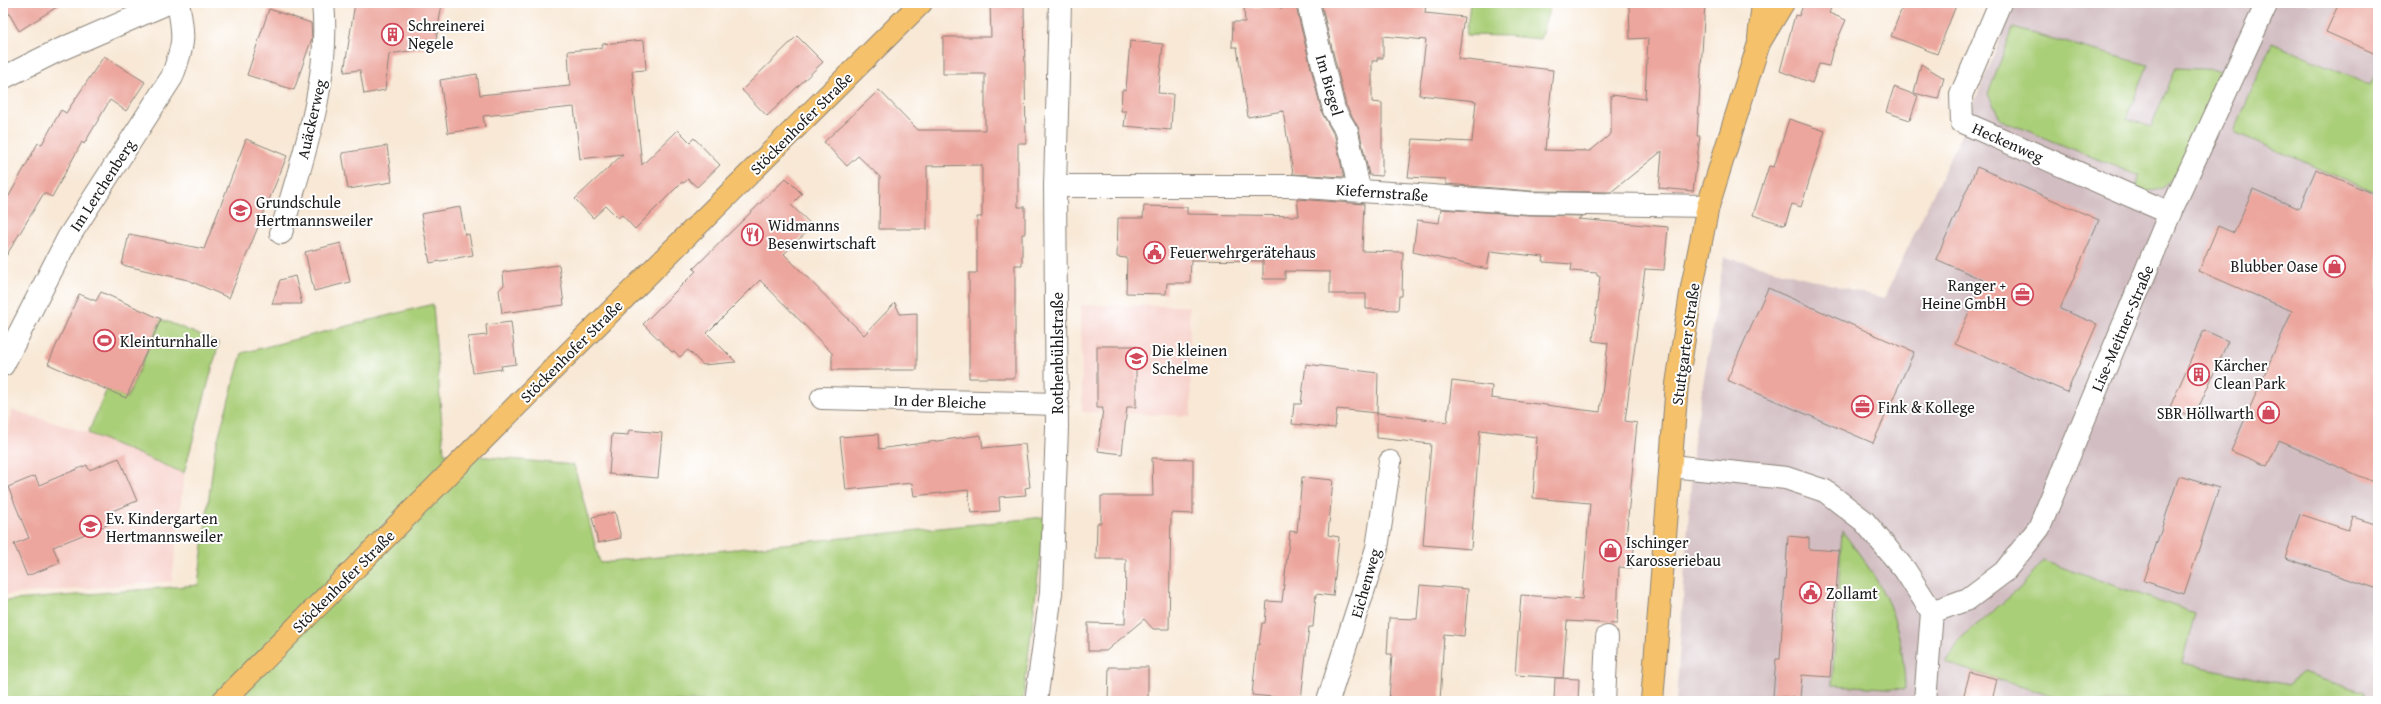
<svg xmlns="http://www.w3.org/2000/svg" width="2381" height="704" font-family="'Gentium Book Plus',serif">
	<rect width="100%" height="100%" fill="#fff"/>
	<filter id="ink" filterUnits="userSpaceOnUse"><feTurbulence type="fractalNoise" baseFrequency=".025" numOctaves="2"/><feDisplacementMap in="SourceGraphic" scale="8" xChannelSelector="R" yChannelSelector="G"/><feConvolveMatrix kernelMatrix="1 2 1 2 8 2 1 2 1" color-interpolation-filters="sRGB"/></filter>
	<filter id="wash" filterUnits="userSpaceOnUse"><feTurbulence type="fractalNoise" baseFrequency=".012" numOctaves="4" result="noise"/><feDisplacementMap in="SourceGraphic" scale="16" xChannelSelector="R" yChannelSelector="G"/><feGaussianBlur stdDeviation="0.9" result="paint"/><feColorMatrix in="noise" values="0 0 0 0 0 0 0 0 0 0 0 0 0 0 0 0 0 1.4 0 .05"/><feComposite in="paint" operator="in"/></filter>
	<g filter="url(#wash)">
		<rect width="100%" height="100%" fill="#f8e8d5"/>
		<g fill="#f7d0ca">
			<polygon points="1081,305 1189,306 1191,416 1082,412"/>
			<polygon points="12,410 88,433 184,473 172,581 3,595 3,455"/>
		</g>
		<polygon fill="#d2bec2" points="2015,3 2378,3 2378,701 1676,701 1694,438 1724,257 1884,298 1962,133"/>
		<g fill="#aacf79" stroke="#63764a">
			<polygon points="1470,3 1551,3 1540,39 1507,36 1466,35"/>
			<path d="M2013,28L2148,65L2126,118L2151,127L2176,68L2224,70L2177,173C2164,191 2157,192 2136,190L2139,176L2001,120L1988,94Z"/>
			<polygon points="2272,43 2370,85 2376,73 2378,74 2378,194 2234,132"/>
			<polygon points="433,304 444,453 574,465 600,563 1045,517 1023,701 3,701 3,601 198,585 215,449 242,353"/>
			<polygon points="161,319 219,343 184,473 88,433 107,389 127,398"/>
			<path d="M1842,531C1884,585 1903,619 1905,689L1832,685Z"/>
			<polygon points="2043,561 2195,613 2182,663 2288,685 2302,673 2364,692 2364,701 2067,701 1946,663 1961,638 2019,589"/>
		</g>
		<g id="blocks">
			<g fill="#eca69d">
				<polygon points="3,3 63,3 19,31"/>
				<polygon points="355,3 442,3 435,47 389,54 385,90 364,94 360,70 344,72"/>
				<polygon points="990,3 1024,3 1026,143 1018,143 1018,207 1025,207 1025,234 1022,234 1022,265 1015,265 1015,378 969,378 969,273 977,273 977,217 982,217 982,165 927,166 927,229 879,229 880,177 858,156 847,166 824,142 879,90 918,130 985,130 985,74 943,74 943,37 991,37"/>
				<polygon points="1321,3 1426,3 1425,13 1464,17 1458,59 1553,70 1545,150 1590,151 1611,134 1611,95 1645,99 1648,38 1630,39 1629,3 1705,3 1697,136 1700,136 1693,191 1659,188 1662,151 1611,192 1530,191 1446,184 1446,179 1408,177 1413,139 1472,142 1476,101 1419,95 1426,40 1383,36 1383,58 1377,58 1377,61 1372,61 1372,102 1382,103 1382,176 1369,175 1359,129 1346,105"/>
				<polygon points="1804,3 1833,3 1829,13 1846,20 1832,52 1829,66 1819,64 1812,83 1780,71 1795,15 1799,16"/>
				<polygon points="1904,3 1957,3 1937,54 1891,36"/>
				<polygon points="2339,3 2378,3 2378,55 2326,32"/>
				<polygon points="1279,6 1280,8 1296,7 1322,113 1335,137 1344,177 1293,174 1283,111 1248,117 1237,47 1232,47 1233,22 1245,22 1244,8"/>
				<polygon points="269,9 311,23 312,38 294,90 247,75"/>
				<polygon points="797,36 823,62 767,116 742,90"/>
				<polygon points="644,40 646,70 632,71 642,165 678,130 690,142 694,138 720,165 697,187 688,179 684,183 682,182 635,229 622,215 618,218 606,206 593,218 575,199 623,154 580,159 574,107 483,116 485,127 448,133 440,80 477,74 480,95 570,86 568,51 603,48 602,44"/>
				<polygon points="1130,41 1163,44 1158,93 1173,94 1171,130 1124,126 1126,111 1121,111 1122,90 1126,90"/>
				<polygon points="104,56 145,82 126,111 110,100 84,144 82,142 52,197 44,193 3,261 3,192 9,196 38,143 42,144 61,110 66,113"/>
				<polygon points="1921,64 1944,78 1938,99 1914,93"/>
				<polygon points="1894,87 1918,96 1910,120 1886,112"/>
				<polygon points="1789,119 1825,131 1801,207 1792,204 1785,225 1753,215 1769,166 1774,167"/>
				<polygon points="246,139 287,156 229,298 188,280 122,265 129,234 204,249"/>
				<polygon points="387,146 392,182 348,189 342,153"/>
				<polygon points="1977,167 2099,220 2060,309 2097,324 2067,392 1955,344 1983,280 1936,259"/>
				<polygon points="2316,169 2378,196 2378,484 2279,441 2267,466 2231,451 2292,311 2199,271 2218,226 2234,233 2253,189 2299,209"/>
				<polygon points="786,178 802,194 791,205 813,226 784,254 864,335 895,303 900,314 917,313 917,370 832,370 832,353 760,280 707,333 736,362 703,365 688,350 680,357 674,351 672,352 643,324 696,271 693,269"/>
				<polygon points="1297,199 1364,204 1362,251 1403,252 1402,296 1399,296 1398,310 1366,309 1366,294 1330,294 1330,272 1285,271 1285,279 1263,279 1263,261 1191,260 1190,283 1167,283 1166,294 1126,293 1127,258 1117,257 1118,218 1143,218 1144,206 1187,207 1187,214 1299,216"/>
				<polygon points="460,207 465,235 469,234 473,255 430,263 421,214"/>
				<polygon points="1441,209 1528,215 1582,216 1578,219 1668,227 1664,270 1645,269 1625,421 1637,423 1626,537 1635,538 1632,568 1619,567 1617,624 1567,621 1563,678 1515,675 1521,595 1582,599 1590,503 1533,498 1537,437 1480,430 1471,549 1423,545 1431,444 1377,438 1377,413 1447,422 1452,381 1492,386 1491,398 1600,412 1608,343 1593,341 1600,276 1597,276 1597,273 1571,271 1572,264 1543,262 1544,257 1490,251 1487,269 1413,252 1417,220 1439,223"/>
				<polygon points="341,243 350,282 314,291 305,252"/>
				<polygon points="559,265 564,305 502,313 499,290 504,285 503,272"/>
				<polygon points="295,276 302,304 272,304 280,280"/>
				<polygon points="1768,288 1914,352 1873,443 1727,380"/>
				<polygon points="101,292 161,319 126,398 48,364 79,294 96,301"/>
				<polygon points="511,322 516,364 501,366 502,369 473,373 468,337 487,335 486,325"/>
				<polygon points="2204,330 2228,341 2194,418 2170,407"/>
				<polygon points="1097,346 1136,346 1136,407 1127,407 1122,454 1098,451 1103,408 1097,408"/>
				<polygon points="1306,364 1378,373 1377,413 1337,409 1335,428 1292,424 1294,404 1301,404"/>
				<polygon points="629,430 662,433 658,478 609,474 612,434 628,435"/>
				<polygon points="878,434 879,449 981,435 983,448 1025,444 1030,487 1025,488 1026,495 999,497 1000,511 971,513 968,490 914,496 912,483 846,490 840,437"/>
				<polygon points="119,458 137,501 107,513 112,523 53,547 60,563 27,576 14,544 29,538 8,487 35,476 39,485 87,465 89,470"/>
				<polygon points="1152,458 1193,459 1193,514 1171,513 1169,629 1153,629 1144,619 1106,651 1088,651 1088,623 1125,624 1126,559 1096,559 1097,523 1101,523 1101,496 1153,496"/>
				<polygon points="2179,476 2219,488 2184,594 2144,581"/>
				<polygon points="1302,477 1333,480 1328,535 1339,537 1333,596 1316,594 1313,627 1309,627 1301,700 1252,695 1257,645 1259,645 1262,623 1265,623 1267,601 1282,602 1290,531 1297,532"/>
				<polygon points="615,512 621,538 598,543 592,517"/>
				<polygon points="2300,514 2348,530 2353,517 2378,525 2378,589 2285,558"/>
				<polygon points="1788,536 1809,538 1809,549 1839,551 1830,677 1802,675 1800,698 1773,696 1776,659 1780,659"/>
				<polygon points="1420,585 1468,589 1464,636 1444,634 1440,701 1389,701 1392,654 1387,654 1389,618 1417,619"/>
				<polygon points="1109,667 1148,667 1148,701 1108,701"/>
				<polygon points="1970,672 1997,679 1992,701 1963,698"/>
				<polygon points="1555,678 1579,679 1578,701 1554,701"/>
			</g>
		</g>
	</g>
	<g filter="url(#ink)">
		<use href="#blocks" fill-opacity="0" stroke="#8a8278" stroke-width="1"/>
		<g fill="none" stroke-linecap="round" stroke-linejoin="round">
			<defs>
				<g id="minor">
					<polyline points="1308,3 1334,110 1347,132 1359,189"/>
					<polyline points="2000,3 1961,95 1962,122 2170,213"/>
					<polyline points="3,78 57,51 168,3"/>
					<polyline points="1055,186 1292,186 1529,203 1708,206"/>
					<path d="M281,233C302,159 331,81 323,3"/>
					<path d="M3,365L68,238L172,77C184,44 185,38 178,3"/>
					<polyline points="822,398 1058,404"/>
					<polyline points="1671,466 1786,478 1825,491 1864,521 1905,570 1932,612 1925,701"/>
					<polyline points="1932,612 1968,599 2004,572 2039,528 2170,213 2267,3"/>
					<polyline points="1036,701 1051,593 1057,427 1055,186 1060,3"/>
					<polyline points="1328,701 1377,548 1390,462"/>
					<polyline points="1604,701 1607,637"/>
				</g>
				<g id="major">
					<polyline points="1759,38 1763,3"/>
					<polyline points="223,701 555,367 921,3"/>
					<polyline points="1652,701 1677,384 1692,287 1708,206 1759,43 1783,3"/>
				</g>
			</defs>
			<use href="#minor" stroke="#8a8278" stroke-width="24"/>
			<use href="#major" stroke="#8a8278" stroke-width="24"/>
			<use href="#minor" stroke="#fff" stroke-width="22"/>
			<use href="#major" stroke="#f5c16b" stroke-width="22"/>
		</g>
	</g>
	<defs>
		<symbol id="building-ring" viewBox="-11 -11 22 22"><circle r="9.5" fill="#fff" stroke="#d1495b" stroke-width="1.5"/><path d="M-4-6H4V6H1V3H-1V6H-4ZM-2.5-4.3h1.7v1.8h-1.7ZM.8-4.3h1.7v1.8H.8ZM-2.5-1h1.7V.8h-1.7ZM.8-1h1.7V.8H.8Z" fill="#d1495b"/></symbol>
		<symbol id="school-ring" viewBox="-11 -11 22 22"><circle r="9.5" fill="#fff" stroke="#d1495b" stroke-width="1.5"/><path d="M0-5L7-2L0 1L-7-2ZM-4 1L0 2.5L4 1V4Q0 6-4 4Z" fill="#d1495b"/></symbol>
		<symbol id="restaurant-ring" viewBox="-11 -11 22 22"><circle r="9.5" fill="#fff" stroke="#d1495b" stroke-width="1.5"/><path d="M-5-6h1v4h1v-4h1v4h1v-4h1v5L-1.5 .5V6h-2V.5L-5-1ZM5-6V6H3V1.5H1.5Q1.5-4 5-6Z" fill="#d1495b"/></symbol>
		<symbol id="civic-ring" viewBox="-11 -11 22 22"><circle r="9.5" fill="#fff" stroke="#d1495b" stroke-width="1.5"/><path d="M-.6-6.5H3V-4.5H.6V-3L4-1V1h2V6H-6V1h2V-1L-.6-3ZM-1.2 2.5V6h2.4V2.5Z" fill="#d1495b"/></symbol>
		<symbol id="shop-ring" viewBox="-11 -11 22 22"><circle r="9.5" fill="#fff" stroke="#d1495b" stroke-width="1.5"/><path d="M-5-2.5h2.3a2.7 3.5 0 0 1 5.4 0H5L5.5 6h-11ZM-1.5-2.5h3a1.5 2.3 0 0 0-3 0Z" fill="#d1495b"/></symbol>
		<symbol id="office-ring" viewBox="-11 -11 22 22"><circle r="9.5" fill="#fff" stroke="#d1495b" stroke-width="1.5"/><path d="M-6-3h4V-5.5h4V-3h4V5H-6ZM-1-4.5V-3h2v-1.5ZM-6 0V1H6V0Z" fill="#d1495b"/></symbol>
		<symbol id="stadium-ring" viewBox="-11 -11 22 22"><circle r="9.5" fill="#fff" stroke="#d1495b" stroke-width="1.5"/><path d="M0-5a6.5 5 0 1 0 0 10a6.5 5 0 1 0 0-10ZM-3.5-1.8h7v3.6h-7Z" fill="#d1495b"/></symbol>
	</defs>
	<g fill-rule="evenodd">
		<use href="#building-ring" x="380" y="22" width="25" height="25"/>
		<use href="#school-ring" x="228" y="198" width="25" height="25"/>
		<use href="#restaurant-ring" x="740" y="222" width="25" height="25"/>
		<use href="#civic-ring" x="1142" y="240" width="25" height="25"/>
		<use href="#shop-ring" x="2322" y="254" width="25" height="25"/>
		<use href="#office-ring" x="2010" y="282" width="25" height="25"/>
		<use href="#stadium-ring" x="92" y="328" width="25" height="25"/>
		<use href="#school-ring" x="1124" y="346" width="25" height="25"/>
		<use href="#building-ring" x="2186" y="362" width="25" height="25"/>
		<use href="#office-ring" x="1850" y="394" width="25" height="25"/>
		<use href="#shop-ring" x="2256" y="400" width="25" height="25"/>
		<use href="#school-ring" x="78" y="514" width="25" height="25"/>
		<use href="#shop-ring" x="1598" y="538" width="25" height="25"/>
		<use href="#civic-ring" x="1798" y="580" width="25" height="25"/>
	</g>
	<g text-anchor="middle" stroke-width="4" stroke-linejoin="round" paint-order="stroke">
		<g font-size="16" fill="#1c1c1c" stroke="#fff" text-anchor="start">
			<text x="408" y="31">Schreinerei<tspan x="408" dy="18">Negele</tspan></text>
			<text x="256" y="208">Grundschule<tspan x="256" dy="18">Hertmannsweiler</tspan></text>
			<text x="768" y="231">Widmanns<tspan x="768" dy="18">Besenwirtschaft</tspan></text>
			<text x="1170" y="258">Feuerwehrgerätehaus</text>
			<text x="2318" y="272" text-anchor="end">Blubber Oase</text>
			<text x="2006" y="291" text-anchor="end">Ranger +<tspan x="2006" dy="18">Heine GmbH</tspan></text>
			<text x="120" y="347">Kleinturnhalle</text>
			<text x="1152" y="356">Die kleinen<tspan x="1152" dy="18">Schelme</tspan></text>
			<text x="2214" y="371">Kärcher<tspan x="2214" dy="18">Clean Park</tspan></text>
			<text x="1878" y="413">Fink &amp; Kollege</text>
			<text x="2254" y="419" text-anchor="end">SBR Höllwarth</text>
			<text x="106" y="524">Ev. Kindergarten<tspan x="106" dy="18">Hertmannsweiler</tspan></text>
			<text x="1626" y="548">Ischinger<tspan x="1626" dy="18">Karosseriebau</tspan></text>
			<text x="1826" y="599">Zollamt</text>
		</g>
		<g font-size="16" fill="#1c1c1c" stroke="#fff">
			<text transform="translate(1330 85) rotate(74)" y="6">Im Biegel</text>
			<text transform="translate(311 119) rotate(-77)" y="6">Auäckerweg</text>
			<text transform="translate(801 123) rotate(-45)" y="6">Stöckenhofer Straße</text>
			<text transform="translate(2008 142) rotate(24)" y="6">Heckenweg</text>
			<text transform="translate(102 185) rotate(-57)" y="6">Im Lerchenberg</text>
			<text transform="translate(1382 192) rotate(4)" y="6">Kiefernstraße</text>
			<text transform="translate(2122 328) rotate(-67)" y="6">Lise-Meitner-Straße</text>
			<text transform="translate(1685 344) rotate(-82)" y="6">Stuttgarter Straße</text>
			<text transform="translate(571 351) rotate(-45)" y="6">Stöckenhofer Straße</text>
			<text transform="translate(1057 353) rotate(-90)" y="6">Rothenbühlstraße</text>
			<text transform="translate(940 401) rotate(2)" y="6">In der Bleiche</text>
			<text transform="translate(343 581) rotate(-45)" y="6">Stöckenhofer Straße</text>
			<text transform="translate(1365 583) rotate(-74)" y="6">Eichenweg</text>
		</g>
	</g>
	<rect width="2381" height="704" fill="none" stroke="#fff" stroke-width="16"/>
</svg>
